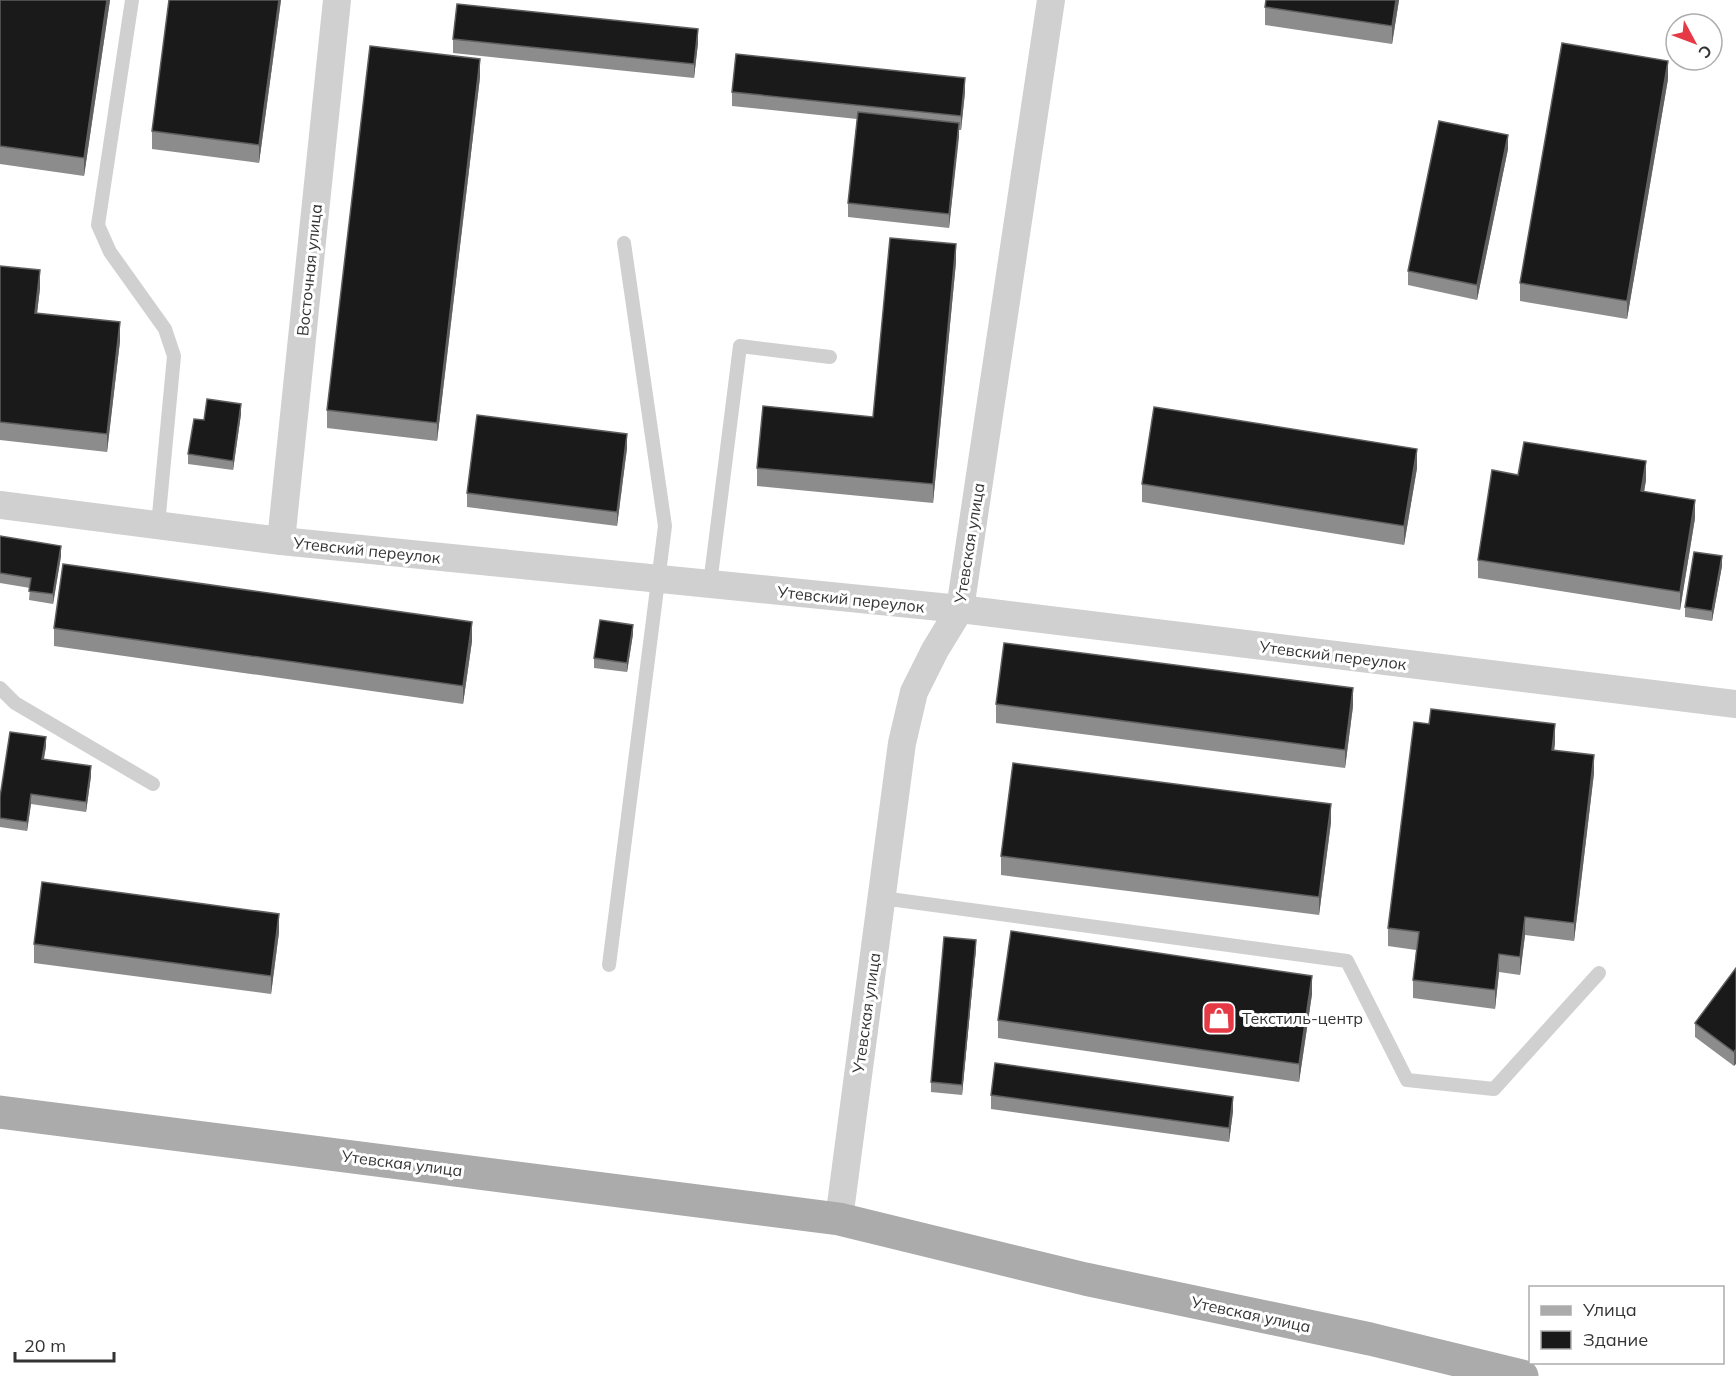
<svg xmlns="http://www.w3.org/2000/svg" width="1736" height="1376" font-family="Mulish,sans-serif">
	<rect width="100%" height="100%" fill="#fff"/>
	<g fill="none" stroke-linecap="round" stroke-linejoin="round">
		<g stroke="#d0d0d0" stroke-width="14">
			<polyline points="132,0 98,225 110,252 165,329 174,356 158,525"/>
			<polyline points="710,584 740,346 830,357"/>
			<polyline points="0,688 15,703 153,784"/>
			<polyline points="882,898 1347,961 1407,1080 1494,1089 1599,973"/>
			<polyline points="609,965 665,526 624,243"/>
		</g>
		<g stroke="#d0d0d0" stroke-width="28">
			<polyline points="0,505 281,541 960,609 1736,704"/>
			<polyline points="281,541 337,0"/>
			<polyline points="839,1219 902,743 914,692 935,650 960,609 1051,0"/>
		</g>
		<polyline stroke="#ababab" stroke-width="33" points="0,1112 839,1219 1085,1279 1370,1339 1522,1376"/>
	</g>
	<g fill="#8c8c8c">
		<polygon points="0,0 110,0 84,176 0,164"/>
		<polygon points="281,0 259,163 152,149 152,131"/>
		<polygon points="1399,0 1392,44 1265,25 1265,7"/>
		<polygon points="453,39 698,43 694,78 453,53"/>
		<polygon points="480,77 437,441 327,428 327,410"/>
		<polygon points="1668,79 1627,319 1520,301 1520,283"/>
		<polygon points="732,92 965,92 961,130 959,130 949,228 848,217 848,203 857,119 732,106"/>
		<polygon points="1508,149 1477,300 1408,285 1408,271"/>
		<polygon points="956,262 933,503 757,486 757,468 873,417"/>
		<polygon points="0,266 40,288 37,313 120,341 107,452 0,440"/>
		<polygon points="241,414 233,470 188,464 188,454"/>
		<polygon points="627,448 617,526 467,507 467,493"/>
		<polygon points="1417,468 1404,545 1142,502 1142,484"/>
		<polygon points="1518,475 1646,480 1644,492 1695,518 1680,610 1478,578 1478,560"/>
		<polygon points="0,536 61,556 53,604 29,600 30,588 0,583"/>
		<polygon points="1722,566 1712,621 1685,617 1685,607"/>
		<polygon points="54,628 472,641 463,704 54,646"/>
		<polygon points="633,634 627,672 594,668 594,658"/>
		<polygon points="996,704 1353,706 1345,768 996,723"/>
		<polygon points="1555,743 1554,750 1594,773 1574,941 1525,935 1520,975 1499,972 1495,1009 1413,998 1413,980 1416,950 1388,946 1388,928"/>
		<polygon points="46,746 44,759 91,776 86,812 31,804 27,831 0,827 0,797"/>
		<polygon points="1331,822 1319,915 1001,875 1001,856"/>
		<polygon points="279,932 271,994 34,963 34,944"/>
		<polygon points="976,949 962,1095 931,1092 931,1082"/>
		<polygon points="1736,968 1734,1066 1695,1037 1695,1023"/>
		<polygon points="1312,994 1299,1082 998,1038 998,1020"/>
		<polygon points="991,1095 1233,1111 1229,1142 991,1109"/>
	</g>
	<g fill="#5f5f5f">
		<polygon points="107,0 110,0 84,176 84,158"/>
		<polygon points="279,0 281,0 259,163 259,145"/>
		<polygon points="1396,0 1399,0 1392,44 1392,26"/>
		<polygon points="698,29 698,43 694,78 694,64"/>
		<polygon points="480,59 480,77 437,441 437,423"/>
		<polygon points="1668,61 1668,79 1627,319 1627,301"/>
		<polygon points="965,78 965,92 961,130 961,116"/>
		<polygon points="959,123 959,137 949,228 949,214"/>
		<polygon points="1508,135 1508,149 1477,300 1477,285"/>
		<polygon points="956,244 956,262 933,503 933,484"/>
		<polygon points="40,270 40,288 35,331 35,313"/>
		<polygon points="120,322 120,341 107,452 107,434"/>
		<polygon points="241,404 241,414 233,470 233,461"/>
		<polygon points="627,434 627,448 617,526 617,512"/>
		<polygon points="1417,449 1417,468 1404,545 1404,526"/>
		<polygon points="1646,461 1646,480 1641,509 1641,491"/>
		<polygon points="1695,500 1695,518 1680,610 1680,592"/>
		<polygon points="61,546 61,556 53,604 53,594"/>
		<polygon points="1722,556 1722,566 1712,621 1712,611"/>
		<polygon points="472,622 472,641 463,704 463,686"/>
		<polygon points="633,625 633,634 627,672 627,663"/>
		<polygon points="1353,688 1353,706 1345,768 1345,750"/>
		<polygon points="1555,724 1555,743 1552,768 1552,750"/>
		<polygon points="46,737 46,746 42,769 42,759"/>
		<polygon points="1594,755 1594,773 1574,941 1574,923"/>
		<polygon points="91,766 91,776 86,812 86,802"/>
		<polygon points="31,794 31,804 27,831 27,822"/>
		<polygon points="1331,804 1331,822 1319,915 1319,897"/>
		<polygon points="279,914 279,932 271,994 271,976"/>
		<polygon points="1525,917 1525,935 1520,975 1520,957"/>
		<polygon points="976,940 976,949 962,1095 962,1085"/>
		<polygon points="1499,954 1499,972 1495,1009 1495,990"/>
		<polygon points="1312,976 1312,994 1299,1082 1299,1064"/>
		<polygon points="1736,1049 1736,1064 1734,1066 1734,1052"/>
		<polygon points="1233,1097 1233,1111 1229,1142 1229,1128"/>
	</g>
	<g fill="#1a1a1a" stroke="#5f5f5f" stroke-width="1.5">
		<polygon points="0,0 107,0 84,158 0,146"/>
		<polygon points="169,0 279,0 259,145 152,131"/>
		<polygon points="1266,0 1396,0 1392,26 1265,7"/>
		<polygon points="457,4 698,29 694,64 453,39"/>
		<polygon points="1562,43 1668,61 1627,301 1520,283"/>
		<polygon points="370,46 480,59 437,423 327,410"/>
		<polygon points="736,54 965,78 961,116 732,92"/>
		<polygon points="858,112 959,123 949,214 848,203"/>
		<polygon points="1439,121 1508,135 1477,285 1408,271"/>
		<polygon points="890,238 956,244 933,484 757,468 763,406 873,417"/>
		<polygon points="0,266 40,270 35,313 120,322 107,434 0,422"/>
		<polygon points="207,399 241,404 233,461 188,454 194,419 204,420"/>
		<polygon points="1154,407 1417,449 1404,526 1142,484"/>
		<polygon points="477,415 627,434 617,512 467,493"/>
		<polygon points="1524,442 1646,461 1641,491 1695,500 1680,592 1478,560 1492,470 1518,475"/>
		<polygon points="0,536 61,546 53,594 29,591 31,578 0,573"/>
		<polygon points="1694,552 1722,556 1712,611 1685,607"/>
		<polygon points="63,564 472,622 463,686 54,628"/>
		<polygon points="600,620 633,625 627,663 594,658"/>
		<polygon points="1004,643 1353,688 1345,750 996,704"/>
		<polygon points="1431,709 1555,724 1552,750 1594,755 1574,923 1525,917 1520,957 1499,954 1495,990 1413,980 1419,932 1388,928 1414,722 1429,724"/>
		<polygon points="10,732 46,737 42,759 91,766 86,802 31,794 27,822 0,818 0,797"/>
		<polygon points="1013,763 1331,804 1319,897 1001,856"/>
		<polygon points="42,882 279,914 271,976 34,944"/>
		<polygon points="1011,931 1312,976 1299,1064 998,1020"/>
		<polygon points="944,937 976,940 962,1085 931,1082"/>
		<polygon points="1736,968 1736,1049 1734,1052 1695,1023"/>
		<polygon points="995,1063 1233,1097 1229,1128 991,1095"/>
	</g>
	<defs>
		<symbol id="shop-square" viewBox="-11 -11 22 22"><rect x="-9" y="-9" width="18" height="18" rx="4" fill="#e63946" stroke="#fff"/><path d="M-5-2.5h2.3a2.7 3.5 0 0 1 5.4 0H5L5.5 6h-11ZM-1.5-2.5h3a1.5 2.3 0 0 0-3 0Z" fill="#fff"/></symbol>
	</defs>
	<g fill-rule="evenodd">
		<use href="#shop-square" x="1200" y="999" width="38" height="38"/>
	</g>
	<g text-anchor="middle" stroke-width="6" stroke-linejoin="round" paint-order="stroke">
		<g font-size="16" fill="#333" stroke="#fff">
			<text transform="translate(309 270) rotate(-84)" y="6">Восточная улица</text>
			<text transform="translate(969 543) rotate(-81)" y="6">Утевская улица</text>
			<text transform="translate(367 550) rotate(6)" y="6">Утевский переулок</text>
			<text transform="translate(851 599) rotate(6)" y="6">Утевский переулок</text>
			<text transform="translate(1333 655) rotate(7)" y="6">Утевский переулок</text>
			<text transform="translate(866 1013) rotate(-82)" y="6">Утевская улица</text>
			<text transform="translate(402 1163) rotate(7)" y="6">Утевская улица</text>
			<text transform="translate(1251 1314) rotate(12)" y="6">Утевская улица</text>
		</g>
		<g font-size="16" fill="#333" stroke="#fff" text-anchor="start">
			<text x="1242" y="1024">Текстиль-центр</text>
		</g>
	</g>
	<rect x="1529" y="1286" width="195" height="78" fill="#ffffff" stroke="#adadad" stroke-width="1.5"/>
	<rect x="1541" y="1306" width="30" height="9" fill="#ababab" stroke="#adadad" stroke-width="1.5"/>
	<text x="1583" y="1316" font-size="18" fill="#333333">Улица</text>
	<rect x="1541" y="1331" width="30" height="18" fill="#1a1a1a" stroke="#adadad" stroke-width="1.5"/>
	<text x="1583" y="1346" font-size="18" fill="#333333">Здание</text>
	<g transform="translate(1694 42) rotate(131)"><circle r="28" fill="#ffffff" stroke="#adadad" stroke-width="1.5"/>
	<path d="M0-4.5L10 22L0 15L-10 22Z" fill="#e63946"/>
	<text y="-9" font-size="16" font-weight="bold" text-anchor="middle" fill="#333333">С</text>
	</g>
	<path d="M15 1352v9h99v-9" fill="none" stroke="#333333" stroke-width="3"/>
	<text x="24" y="1352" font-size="18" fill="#333333" stroke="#ffffff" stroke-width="4.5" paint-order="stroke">20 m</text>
</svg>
